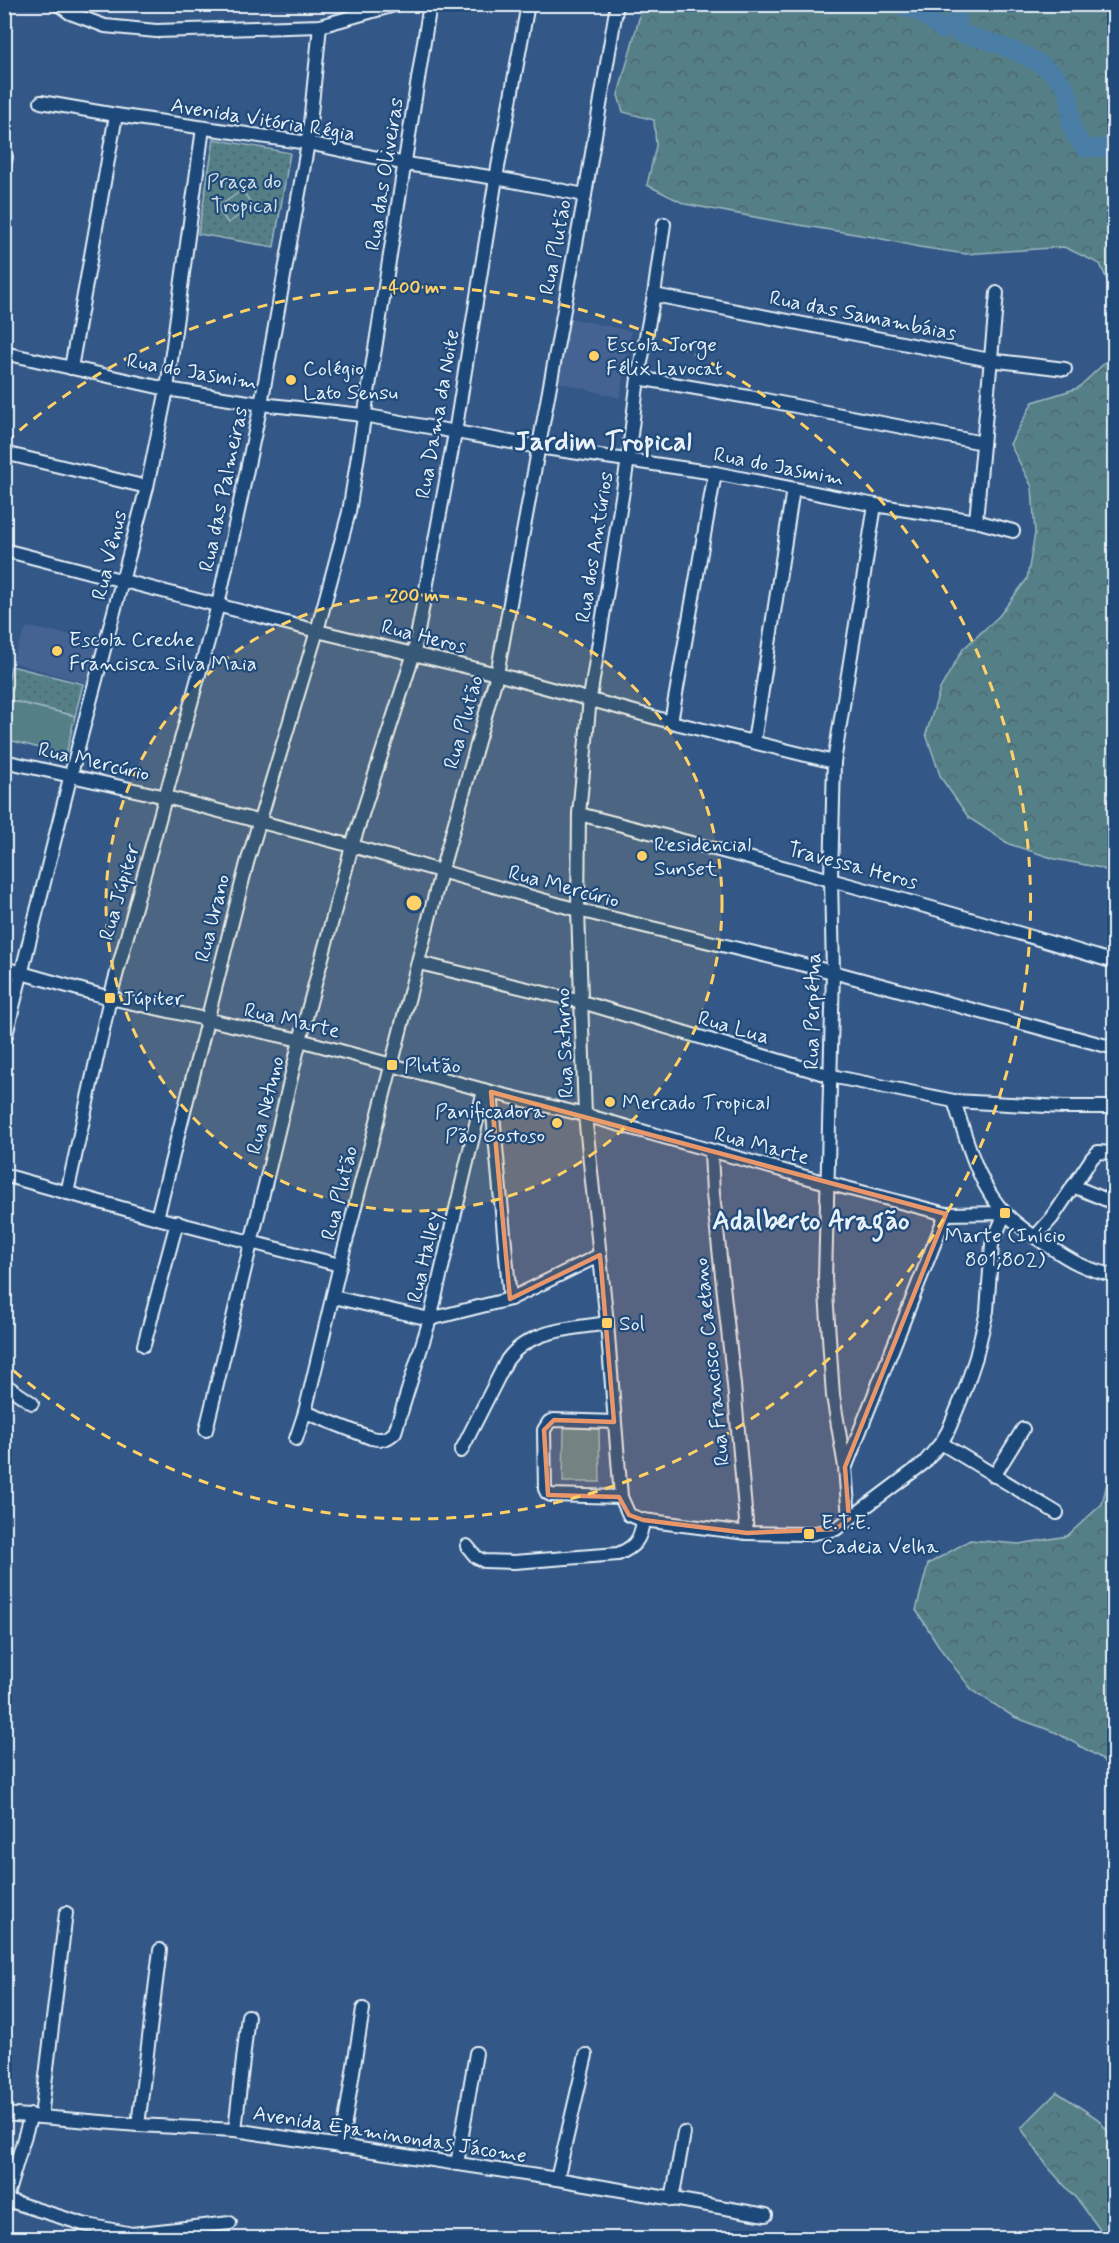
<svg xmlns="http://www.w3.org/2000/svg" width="1119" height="2243" font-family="Mynerve,sans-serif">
	<defs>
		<pattern id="forest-crowns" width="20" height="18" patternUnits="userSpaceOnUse" patternTransform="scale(1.5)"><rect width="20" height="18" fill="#557f87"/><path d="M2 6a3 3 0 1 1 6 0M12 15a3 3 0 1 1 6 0" fill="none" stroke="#4e666c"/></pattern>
		<pattern id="park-dots" width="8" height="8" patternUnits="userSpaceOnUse" patternTransform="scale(1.5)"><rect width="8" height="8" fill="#557f87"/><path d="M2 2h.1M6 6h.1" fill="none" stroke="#4e666c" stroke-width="1.8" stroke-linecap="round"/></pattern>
	</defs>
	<rect width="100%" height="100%" fill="#335787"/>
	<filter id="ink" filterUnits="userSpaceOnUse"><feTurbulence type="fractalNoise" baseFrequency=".0167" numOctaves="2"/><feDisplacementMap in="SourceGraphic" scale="12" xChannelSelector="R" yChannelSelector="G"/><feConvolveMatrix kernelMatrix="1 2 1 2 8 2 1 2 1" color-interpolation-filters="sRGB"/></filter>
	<g filter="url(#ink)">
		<g fill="#456392">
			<polygon points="569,318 631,331 620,398 555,381"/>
			<polygon points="27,627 100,640 90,684 11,662"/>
		</g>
		<g fill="url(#forest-crowns)" stroke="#9eb8c0" stroke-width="1.5">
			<polygon points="643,4 1114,5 1114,296 1100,264 1064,247 966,254 919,247 873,237 781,222 685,204 647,185 656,146 654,120 623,112 618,95"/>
			<polygon points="1114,346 1114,875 1101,868 1055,859 1009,844 969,818 941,778 926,734 940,689 963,649 999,616 1027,579 1035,533 1032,487 1010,444 1033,402 1078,388 1113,355"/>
			<polygon points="1114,1455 1114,1773 1101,1758 1057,1733 1014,1717 972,1690 942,1651 916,1610 928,1564 970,1540 1019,1544 1067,1536 1102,1504"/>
			<polygon points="1057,2092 1098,2119 1114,2139 1114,2238 1106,2238 1081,2204 1047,2166 1021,2128"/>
		</g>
		<g fill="url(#park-dots)" stroke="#9eb8c0" stroke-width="1.5">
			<polygon points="214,139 290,153 274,247 198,234"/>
			<polygon points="11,666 83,684 75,716 5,699"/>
		</g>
		<g fill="#557f87" stroke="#9eb8c0" stroke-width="1.5">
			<polygon points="242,190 253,206 228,223 217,208"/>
			<polygon points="4,699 75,716 66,755 5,739"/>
			<polygon points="564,1427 599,1429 600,1482 563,1482"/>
		</g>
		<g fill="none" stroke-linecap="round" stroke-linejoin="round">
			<path stroke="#487da6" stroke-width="18" d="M898,4L921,13L943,30L958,19L960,34C991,40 1059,62 1069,96C1072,106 1069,118 1072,128C1075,135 1080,142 1084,148H1107L1114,146"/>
			<defs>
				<g id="minor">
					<polyline points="58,4 70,13 105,26 156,31 320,26 398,4"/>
					<polyline points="41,102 116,115 308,143 406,164 496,178 585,195"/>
					<polyline points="4,165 6,157"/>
					<polyline points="664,224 654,295 638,378 628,459 590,698 579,814 578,910 585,1115 607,1323 621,1497 629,1515 643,1520 747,1533 809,1534 836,1529 924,1463 941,1443 948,1431 965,1390 976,1357 987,1311 992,1244 1005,1213"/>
					<polyline points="654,295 990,360 1065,369"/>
					<polyline points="4,353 167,389 261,404 363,415 538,447 715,473 875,505 976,521 1013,531"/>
					<polyline points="71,368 116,115"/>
					<polyline points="638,378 760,399 983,443"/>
					<polyline points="4,453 147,487"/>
					<polyline points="976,521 997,293"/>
					<polyline points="4,550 317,631 497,674 671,722 834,762"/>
					<polyline points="671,722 715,473"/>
					<polyline points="754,742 793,489"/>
					<polyline points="4,761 166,797 352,846 578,910 833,972 1114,1048"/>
					<path d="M579,814C759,860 937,907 1114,962"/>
					<polyline points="419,963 582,1002 831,1076 954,1101 1064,1107 1114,1107"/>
					<polyline points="4,968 110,998 300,1040 491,1092 585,1115 827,1183 946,1214 1005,1213"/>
					<polyline points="4,1043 71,774 147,487 167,389 203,128"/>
					<polyline points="491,1092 510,1299"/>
					<path d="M954,1101C966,1137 978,1187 1006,1214C1018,1226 1033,1236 1047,1245C1071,1261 1086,1270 1114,1275"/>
					<polyline points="711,1151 713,1194 734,1385 747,1533"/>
					<polyline points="4,1175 157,1218 340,1265"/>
					<polyline points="1073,1186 1114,1203"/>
					<polyline points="67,1193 110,998 218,605 261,404 308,143 320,26"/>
					<polyline points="157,1218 247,863 317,631 349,512 430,4"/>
					<polyline points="1035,1237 1052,1218 1092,1158 1098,1152 1114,1153"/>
					<polyline points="333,1297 430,1319 510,1299 600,1255"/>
					<polyline points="144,1345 177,1222"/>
					<polyline points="4,1384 32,1403"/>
					<path d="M305,1412L371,1438C382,1440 387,1440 395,1432L430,1319L484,1090"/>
					<polyline points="614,1422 554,1420 549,1422 544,1430 545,1489 547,1493 551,1495 621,1497"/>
					<polyline points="206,1430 300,1040 352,846 414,653 455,433 496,178 528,4"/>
					<polyline points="296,1439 305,1412 340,1265 441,872 497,674 585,195 617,4"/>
					<polyline points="941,1443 1057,1513"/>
					<path d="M461,1451L507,1360C529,1329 572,1329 607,1323"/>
					<polyline points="846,1466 946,1214"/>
					<polyline points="994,1476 1023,1429"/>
					<polyline points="849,1519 845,1467 833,1396 825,1278 833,972 831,878 834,762 875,505"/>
					<path d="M467,1546L476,1557L484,1561L514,1562L618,1554C635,1547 641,1539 643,1520"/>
					<polyline points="4,2114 138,2125 235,2130 557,2179 766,2215"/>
					<polyline points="41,2117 66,1913"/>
					<polyline points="138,2125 160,1950"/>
					<polyline points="235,2130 248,2016"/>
					<polyline points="341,2147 363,2009"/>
					<polyline points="457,2164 476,2053"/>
					<polyline points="557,2179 586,2055"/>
					<polyline points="7,2200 83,2224 132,2234 230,2223"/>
					<polyline points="672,2200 684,2133"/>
					<polyline points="4,2205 31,2115"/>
				</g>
			</defs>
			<use href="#minor" stroke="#e8f1f8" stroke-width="16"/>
			<use href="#minor" stroke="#1f4a7a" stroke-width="12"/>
		</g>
	</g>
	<path fill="#e8966a" fill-opacity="0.2" stroke="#e8966a" stroke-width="4.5" stroke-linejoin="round" d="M491,1092L946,1214L845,1467L849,1519L836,1529L747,1533L643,1520L629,1515L619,1497L548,1495L544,1430L554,1420L614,1422L600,1255L510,1299Z"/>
	<circle cx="414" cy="903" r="308" fill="#ffd166" fill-opacity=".12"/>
	<g fill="none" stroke="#ffd166" stroke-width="3" stroke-dasharray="10 8">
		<circle cx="414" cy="903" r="308"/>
		<path d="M6 442A616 616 0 1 1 6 1364"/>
	</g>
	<g fill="#ffd166" stroke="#1f4a7a" stroke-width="2">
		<circle cx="594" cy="356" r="6"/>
		<circle cx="291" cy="380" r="6"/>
		<circle cx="57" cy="651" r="6"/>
		<circle cx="642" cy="856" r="6"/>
		<rect x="104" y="992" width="12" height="12" rx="3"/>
		<rect x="386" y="1059" width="12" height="12" rx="3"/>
		<circle cx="610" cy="1102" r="6"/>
		<circle cx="557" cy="1123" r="6"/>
		<rect x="999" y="1207" width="12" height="12" rx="3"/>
		<rect x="601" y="1317" width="12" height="12" rx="3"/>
		<rect x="803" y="1528" width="12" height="12" rx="3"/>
	</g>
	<g text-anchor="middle" stroke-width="4.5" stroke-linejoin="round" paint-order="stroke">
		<g font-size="21" fill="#e8f1f8" stroke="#1f4a7a">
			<text transform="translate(263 119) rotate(9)" y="7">Avenida Vitória Régia</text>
			<text transform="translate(384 174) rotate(-81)" y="7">Rua das Oliveiras</text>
			<text transform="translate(555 247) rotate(-79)" y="7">Rua Plutão</text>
			<text transform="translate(863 315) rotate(11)" y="7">Rua das Samambáias</text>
			<text transform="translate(192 371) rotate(10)" y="7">Rua do Jasmim</text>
			<text transform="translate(437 414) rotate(-80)" y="7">Rua Dama da Noite</text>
			<text transform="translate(779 466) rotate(11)" y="7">Rua do Jasmim</text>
			<text transform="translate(223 489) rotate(-78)" y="7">Rua das Palmeiras</text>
			<text transform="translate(594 547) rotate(-81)" y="7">Rua dos Antúrios</text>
			<text transform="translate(109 555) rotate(-76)" y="7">Rua Vênus</text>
			<text transform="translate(424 636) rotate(14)" y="7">Rua Heros</text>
			<text transform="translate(463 722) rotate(-74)" y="7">Rua Plutão</text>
			<text transform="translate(94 761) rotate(13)" y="7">Rua Mercúrio</text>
			<text transform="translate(853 865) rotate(15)" y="7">Travessa Heros</text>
			<text transform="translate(564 886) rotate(15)" y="7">Rua Mercúrio</text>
			<text transform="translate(119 892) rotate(-74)" y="7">Rua Júpiter</text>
			<text transform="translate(212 918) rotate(-76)" y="7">Rua Urano</text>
			<text transform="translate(812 1011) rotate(-89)" y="7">Rua Perpétua</text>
			<text transform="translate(292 1020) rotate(13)" y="7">Rua Marte</text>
			<text transform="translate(734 1027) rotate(16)" y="7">Rua Lua</text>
			<text transform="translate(564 1043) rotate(-92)" y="7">Rua Saturno</text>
			<text transform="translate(265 1105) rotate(-76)" y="7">Rua Netuno</text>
			<text transform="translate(762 1145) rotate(15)" y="7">Rua Marte</text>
			<text transform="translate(339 1193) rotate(-76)" y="7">Rua Plutão</text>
			<text transform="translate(424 1257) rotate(-77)" y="7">Rua Halley</text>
			<text transform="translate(711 1362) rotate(-96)" y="7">Rua Francisco Caetano</text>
			<text transform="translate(390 2134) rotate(9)" y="7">Avenida Epaminondas Jácome</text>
		</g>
		<g font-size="21" fill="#d2e0e7" stroke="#1f4a7a">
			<text x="244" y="188">Praça do<tspan x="244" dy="24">Tropical</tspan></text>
		</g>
		<g font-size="21" fill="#e8f1f8" stroke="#1f4a7a" text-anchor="start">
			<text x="606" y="351">Escola Jorge<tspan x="606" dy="24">Félix Lavocat</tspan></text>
			<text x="303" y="375">Colégio<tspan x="303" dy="24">Lato Sensu</tspan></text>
			<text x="69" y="646">Escola Creche<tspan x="69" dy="24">Francisca Silva Maia</tspan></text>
			<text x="654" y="851">Residencial<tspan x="654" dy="24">Sunset</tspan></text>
			<text x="122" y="1005">Júpiter</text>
			<text x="404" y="1072">Plutão</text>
			<text x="622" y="1109">Mercado Tropical</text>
			<text x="545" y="1118" text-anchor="end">Panificadora<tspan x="545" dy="24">Pão Gostoso</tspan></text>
			<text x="1005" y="1242" text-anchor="middle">Marte (Início<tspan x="1005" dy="24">801;802)</tspan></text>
			<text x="619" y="1330">Sol</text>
			<text x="821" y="1529">E.T.E.<tspan x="821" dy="24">Cadeia Velha</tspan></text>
		</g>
		<g font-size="27" font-weight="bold" fill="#e8f1f8" stroke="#1f4a7a">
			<text x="603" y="450">Jardim Tropical</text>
			<text x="811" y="1229">Adalberto Aragão</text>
		</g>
	</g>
	<circle cx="414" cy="903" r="9" fill="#ffd166" stroke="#1f4a7a" stroke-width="3"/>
	<g font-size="18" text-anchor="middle" font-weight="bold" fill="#ffd166" stroke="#1f4a7a" stroke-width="4.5" stroke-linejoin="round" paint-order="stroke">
		<text x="414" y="293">400 m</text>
		<text x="414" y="601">200 m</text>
	</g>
	<rect width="1119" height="2243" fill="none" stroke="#1f4a7a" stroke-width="24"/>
	<rect x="12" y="12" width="1095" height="2219" fill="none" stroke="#e8f1f8" stroke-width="2" filter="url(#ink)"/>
</svg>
